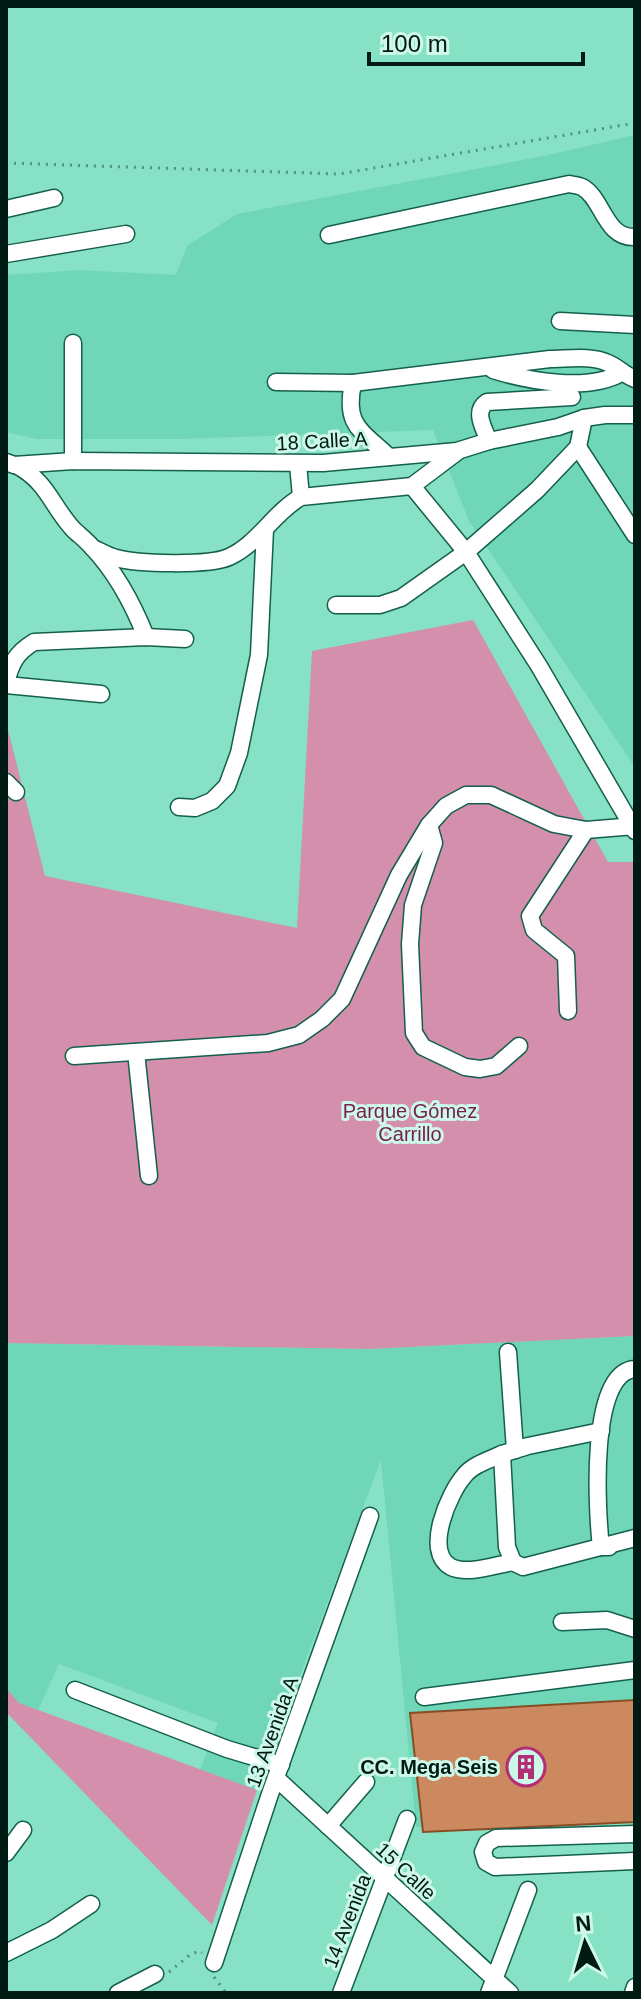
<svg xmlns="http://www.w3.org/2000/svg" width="641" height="1999" font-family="Arial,sans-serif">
	<rect width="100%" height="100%" fill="#86e1c5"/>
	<g fill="#6fd6b8">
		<polygon points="635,135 635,767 469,521 433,430 183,439 37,439 6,432 6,275 79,270 176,275 187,246 237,214 544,156"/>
		<polygon points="635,1336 635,1817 416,1827 381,1460 257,1790 200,1770 218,1723 59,1664 38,1710 19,1703 6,1688 6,1343 369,1349"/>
	</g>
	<g fill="#d38fac">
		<polygon points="473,620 608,862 635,862 635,1336 369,1349 6,1343 6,722 45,876 297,928 312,651"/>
		<polygon points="6,1688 19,1703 257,1790 212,1925 6,1712"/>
	</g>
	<polygon fill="#cc885f" stroke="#884d25" stroke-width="2" points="635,1700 635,1822 423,1832 410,1713"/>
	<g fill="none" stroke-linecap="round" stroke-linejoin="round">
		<defs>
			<g id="minor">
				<polyline points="6,209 54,198"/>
				<path d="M329,235L569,184C573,185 578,185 582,187C603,198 605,239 635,237"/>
				<polyline points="6,254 126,234"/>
				<polyline points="560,321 635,325"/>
				<polyline points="73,343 73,461"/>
				<path d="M493,370C528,381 588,392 621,373"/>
				<path d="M276,382L353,383L550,359C568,359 591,355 608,363C618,367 624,375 635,379"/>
				<path d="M353,383C344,426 361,430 389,457"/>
				<path d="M489,441C484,429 473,411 487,402L572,397"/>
				<polyline points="578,447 635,535"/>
				<polyline points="6,462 14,465 73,461 323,463 457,451 489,441 558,427 584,418 605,415 635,415"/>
				<polyline points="298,464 301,497"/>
				<path d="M16,465C48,482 51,505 73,529C79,535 86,540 91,546C116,572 133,604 146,637"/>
				<polyline points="412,486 466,552 539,666 635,831"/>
				<path d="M93,548C100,551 108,556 116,558C137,564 209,566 229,557C258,544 274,512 301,497L412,486L457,452"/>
				<polyline points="336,605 380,605 401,598 466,552 537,490 578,447 584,418"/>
				<path d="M6,683C11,663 16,653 34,642L146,637L185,639"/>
				<polyline points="6,685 101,694"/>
				<polyline points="6,782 16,792"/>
				<polyline points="179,807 195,808 212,801 227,786 239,753 259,655 265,529"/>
				<polyline points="429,825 434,843 413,905 410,944 414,1033 423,1047 465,1067 480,1069 496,1066 519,1046"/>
				<polyline points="568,1011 566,956 534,930 530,916 586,830"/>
				<polyline points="136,1052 149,1176"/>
				<polyline points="74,1056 268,1043 299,1035 322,1019 342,999 399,875 429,825 446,806 466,795 491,795 554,824 586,830 635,826"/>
				<polyline points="508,1352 515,1450"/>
				<polyline points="601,1431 528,1446 502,1454 507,1547 513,1562 523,1567 635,1538"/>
				<path d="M502,1454C489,1460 472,1465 464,1476C449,1493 423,1552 451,1567C468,1575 495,1565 513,1562"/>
				<path d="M609,1547H601C597,1513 588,1372 635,1369"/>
				<polyline points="562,1622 607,1620 635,1629"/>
				<polyline points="75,1690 227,1749 281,1765"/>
				<polyline points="424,1697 635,1670"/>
				<polyline points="276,1778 510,1993"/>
				<polyline points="328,1826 366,1782"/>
				<polyline points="635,1834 496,1838 487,1843 483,1852 486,1862 495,1867 635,1861"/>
				<polyline points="6,1853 23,1830"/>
				<polyline points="6,1953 52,1930 91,1904"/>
				<polyline points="214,1963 270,1794 370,1516"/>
				<polyline points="118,1993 155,1974"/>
				<polyline points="341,1993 407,1819"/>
				<polyline points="489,1993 528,1890"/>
				<polyline points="633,1993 635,1987"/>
			</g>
		</defs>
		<use href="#minor" stroke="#145f4d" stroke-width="19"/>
		<g stroke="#50927e" stroke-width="3" stroke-dasharray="2 6" stroke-linecap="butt">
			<polyline points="6,163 339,174 635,123"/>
			<polyline points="169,1972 191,1954 200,1951 202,1953"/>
			<polyline points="214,1977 226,1993"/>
		</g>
		<use href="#minor" stroke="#fff" stroke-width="16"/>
	</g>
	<defs>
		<symbol id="building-ring" viewBox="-11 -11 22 22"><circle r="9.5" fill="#cdf8e9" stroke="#b22e75" stroke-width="1.5"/><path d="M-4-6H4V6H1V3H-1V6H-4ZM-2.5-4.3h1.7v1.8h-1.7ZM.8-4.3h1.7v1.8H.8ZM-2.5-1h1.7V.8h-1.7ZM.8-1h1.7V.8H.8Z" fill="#b22e75"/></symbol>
	</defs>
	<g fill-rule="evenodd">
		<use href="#building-ring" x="504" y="1745" width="44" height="44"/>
	</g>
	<g text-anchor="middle" stroke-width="6" stroke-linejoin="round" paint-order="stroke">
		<g font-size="20" fill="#001b14" stroke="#cdf8e9">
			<text transform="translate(322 441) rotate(-3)" y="7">18 Calle A</text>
			<text transform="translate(272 1732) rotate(-70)" y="7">13 Avenida A</text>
			<text transform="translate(406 1871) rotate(43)" y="7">15 Calle</text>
			<text transform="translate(347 1921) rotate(-69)" y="7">14 Avenida</text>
		</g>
		<g font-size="20" fill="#78204f" stroke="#cdf8e9">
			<text x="410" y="1118">Parque Gómez<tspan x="410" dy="23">Carrillo</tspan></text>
		</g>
		<g font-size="20" font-weight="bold" fill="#001b14" stroke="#cdf8e9" text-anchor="end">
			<text x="498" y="1774">CC. Mega Seis</text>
		</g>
	</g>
	<rect width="641" height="1999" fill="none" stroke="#001b14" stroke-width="16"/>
	<g transform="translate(585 1943) rotate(355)" stroke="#cdf8e9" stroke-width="6" paint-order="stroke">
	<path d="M0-6L14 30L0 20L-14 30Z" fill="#001b14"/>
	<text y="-12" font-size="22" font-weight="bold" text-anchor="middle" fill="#001b14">N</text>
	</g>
	<path d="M369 52v12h214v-12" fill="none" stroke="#001b14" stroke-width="4"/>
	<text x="381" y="52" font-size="24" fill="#001b14" stroke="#cdf8e9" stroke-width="6" paint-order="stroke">100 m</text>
</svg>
